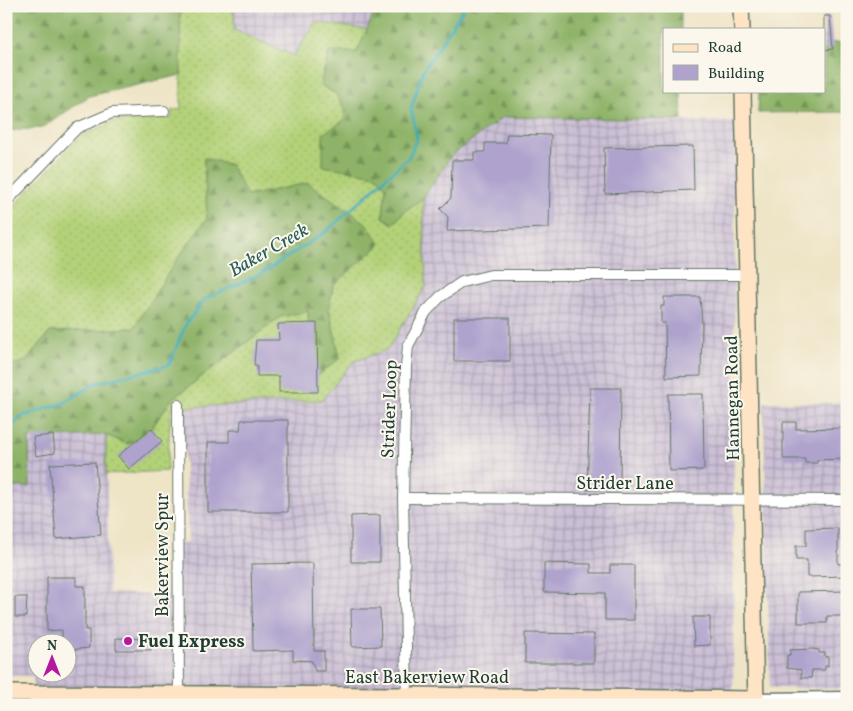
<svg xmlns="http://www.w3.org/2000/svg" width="853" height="711" font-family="Vollkorn,serif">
	<defs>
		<pattern id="industrial-grid" width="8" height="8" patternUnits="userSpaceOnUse" patternTransform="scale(1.25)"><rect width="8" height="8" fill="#cbbfd5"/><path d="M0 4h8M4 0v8" fill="none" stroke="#a49cae"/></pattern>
		<pattern id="grass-dots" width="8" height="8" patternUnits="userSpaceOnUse" patternTransform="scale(1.25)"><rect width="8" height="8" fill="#b3d178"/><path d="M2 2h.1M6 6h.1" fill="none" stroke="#9ab468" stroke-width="1.8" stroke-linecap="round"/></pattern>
		<pattern id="forest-firs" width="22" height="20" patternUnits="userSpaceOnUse" patternTransform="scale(1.25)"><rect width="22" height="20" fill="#8eb368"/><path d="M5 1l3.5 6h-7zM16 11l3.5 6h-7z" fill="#739356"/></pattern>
	</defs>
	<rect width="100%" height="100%" fill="#fbf7ec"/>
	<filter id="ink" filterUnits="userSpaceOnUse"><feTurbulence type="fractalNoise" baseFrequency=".02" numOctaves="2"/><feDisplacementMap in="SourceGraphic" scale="10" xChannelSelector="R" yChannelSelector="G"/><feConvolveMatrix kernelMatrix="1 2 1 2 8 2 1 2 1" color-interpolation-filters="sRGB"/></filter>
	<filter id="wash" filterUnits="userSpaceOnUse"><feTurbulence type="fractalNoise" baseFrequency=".0096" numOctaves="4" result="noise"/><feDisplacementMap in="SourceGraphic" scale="20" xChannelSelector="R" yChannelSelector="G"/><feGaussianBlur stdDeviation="1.12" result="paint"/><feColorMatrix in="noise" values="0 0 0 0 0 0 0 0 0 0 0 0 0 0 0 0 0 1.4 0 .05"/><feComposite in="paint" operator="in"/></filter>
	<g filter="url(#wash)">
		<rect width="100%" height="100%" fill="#eee4c6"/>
		<g fill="url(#industrial-grid)" fill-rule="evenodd">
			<polygon points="234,6 381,6 374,13 368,30 316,22 294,56 234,30"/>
			<path d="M503,117L735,122L733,705H6V701L34,700L33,676L6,675V487H30L29,438L106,435L109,593L167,595L169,543L188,542L183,407L322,400L353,362L388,349L426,286L423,198L452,155ZM38,644H68V674H38Z"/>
			<polygon points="764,402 847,403 847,689 770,688"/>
		</g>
		<polygon fill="url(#grass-dots)" stroke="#698756" points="180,6 234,6 234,30 294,56 316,22 368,30 357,52 329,53 320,85 336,94 346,112 344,121 323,135 376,175 386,187 383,217 393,224 406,210 423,198 426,286 388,349 353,362 322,400 171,408 167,471 106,474 106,435 128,444 147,435 171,400 280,317 308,311 313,379 340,358 329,308 333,286 380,244 308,183 247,196 231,165 204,158 207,218 174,264 134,328 50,332 26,361 6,367 6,214 81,136 115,121 172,118 172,110 181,109"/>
		<g fill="url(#forest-firs)" stroke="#56784e">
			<polygon points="6,6 180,6 181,75 89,96 42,128 6,131"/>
			<polygon points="381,6 681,6 681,29 664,29 664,91 681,91 682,120 503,117 452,155 423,198 406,210 393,224 383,217 386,187 376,175 323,166 323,134 343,121 346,112 336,94 320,85 329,52 357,52 374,13"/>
			<polygon points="847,42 847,112 758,113 759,91 824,91 824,43"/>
			<polygon points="204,158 231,165 247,196 308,183 366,223 380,244 333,286 329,309 340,358 312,380 308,311 280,317 171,400 147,435 128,444 106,435 29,438 30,487 6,487 6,367 26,361 50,332 134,328 174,264 207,218"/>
		</g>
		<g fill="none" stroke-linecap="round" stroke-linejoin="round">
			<polyline stroke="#3aabb6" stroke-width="3" points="6,435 20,417 64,403 96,383 169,365 186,324 205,299 261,274 327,231 409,157 417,138 411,108 423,71 465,6"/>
		</g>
		<g id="blocks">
			<g fill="#afa3cd">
				<polygon points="824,16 830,16 833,49 824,50"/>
				<polygon points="507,134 551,135 549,228 447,231 448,217 440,209 451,198 452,160 474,160 474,152 485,152 485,143 506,143"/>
				<polygon points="693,146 694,190 605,194 604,148"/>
				<polygon points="664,297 700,297 702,323 701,376 666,377 665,323 661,323 661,306 664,306"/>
				<rect x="454" y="318" width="56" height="43"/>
				<polygon points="317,323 318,392 279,392 279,376 257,376 257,365 254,365 256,340 279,340 278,324"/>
				<polygon points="590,388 621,388 620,488 587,490"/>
				<polygon points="668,394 703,394 704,470 669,471"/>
				<polygon points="241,420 288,420 288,512 208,512 208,442 229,442 229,430 240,430"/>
				<polygon points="783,422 796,422 796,429 847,428 847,459 817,460 817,463 805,463 805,459 783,459"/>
				<polygon points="151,428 162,441 129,469 118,456"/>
				<polygon points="53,435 55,453 36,456 33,437"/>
				<polygon points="95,462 101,535 56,539 50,464"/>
				<polygon points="380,515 380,562 351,562 351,516"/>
				<polygon points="838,528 838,564 847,564 847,576 807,577 807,560 796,560 796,546 806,546 806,529"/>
				<polygon points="313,563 314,651 324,651 324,671 315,671 312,661 293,660 293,650 253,651 253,646 251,564"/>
				<polygon points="544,563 591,564 591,573 610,573 610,565 634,565 634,620 605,620 605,593 544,592"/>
				<polygon points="47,577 76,577 76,586 85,586 85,630 89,630 89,648 68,650 68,644 62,644 62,630 47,631"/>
				<polygon points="847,591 847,616 827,616 827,623 798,623 798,592"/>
				<polygon points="15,597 27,597 26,617 15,617"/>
				<polygon points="351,609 380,609 381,646 352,647"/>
				<polygon points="693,617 710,617 710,645 694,646"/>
				<polygon points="525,633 594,634 594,663 525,663"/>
				<polygon points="116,638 151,639 151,650 116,650"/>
				<polygon points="813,649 819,650 819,653 825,653 825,657 828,657 828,666 825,666 825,670 812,670 811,678 801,678 801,670 787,668 787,655 790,655 790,650"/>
			</g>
		</g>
	</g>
	<g filter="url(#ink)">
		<use href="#blocks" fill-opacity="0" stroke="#677767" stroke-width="1"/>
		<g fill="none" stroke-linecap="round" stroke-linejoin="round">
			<defs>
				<g id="minor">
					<polyline points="6,202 77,128 112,113 164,111"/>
					<polyline points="178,405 179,705"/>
					<polyline points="403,498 847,500"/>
					<polyline points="407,695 403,498 406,367 408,346 426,312 440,297 462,282 491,275 748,275"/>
				</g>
				<polyline id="tertiary" points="756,699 847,698"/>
				<g id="secondary">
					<polyline points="741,6 742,29"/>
					<polyline points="743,91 756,705"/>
					<polyline points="6,693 407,695 756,699"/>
				</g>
			</defs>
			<use href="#minor" stroke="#677767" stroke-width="12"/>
			<use href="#tertiary" stroke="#677767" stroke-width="15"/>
			<use href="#secondary" stroke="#677767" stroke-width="18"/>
			<use href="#minor" stroke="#fff" stroke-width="10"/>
			<use href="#tertiary" stroke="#fff" stroke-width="12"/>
			<use href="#secondary" stroke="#fee4c5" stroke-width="15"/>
		</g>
	</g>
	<circle fill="#b5179e" stroke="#fbf7ec" stroke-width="2" cx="128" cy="641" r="5"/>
	<g text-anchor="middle" stroke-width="4" stroke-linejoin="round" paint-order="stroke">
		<g font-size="18" fill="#1f3d34" stroke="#fbf7ec">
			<text transform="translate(732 398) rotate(-91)" y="6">Hannegan Road</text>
			<text transform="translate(389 409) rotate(-88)" y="6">Strider Loop</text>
			<text x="625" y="489">Strider Lane</text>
			<text transform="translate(162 555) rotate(-90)" y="6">Bakerview Spur</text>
			<text x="427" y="683">East Bakerview Road</text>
		</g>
		<g font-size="18" font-weight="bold" fill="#1f3d34" stroke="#fbf7ec" text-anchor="start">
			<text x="138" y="647">Fuel Express</text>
		</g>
		<g font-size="19" font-style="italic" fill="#275e5b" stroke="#fbf7ec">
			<text transform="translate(268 249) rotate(-30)" y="7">Baker Creek</text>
		</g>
	</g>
	<rect width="853" height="711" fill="none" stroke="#fbf7ec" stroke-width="25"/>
	<rect x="663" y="28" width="162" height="65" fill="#fbf7ec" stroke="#a3ada2"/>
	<rect x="673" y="44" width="25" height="8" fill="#fee4c5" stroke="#a3ada2"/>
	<text x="708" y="52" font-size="15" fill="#1f3d34">Road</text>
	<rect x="673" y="65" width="25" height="15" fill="#afa3cd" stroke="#a3ada2"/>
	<text x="708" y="78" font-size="15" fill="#1f3d34">Building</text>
	<g transform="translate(52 658)"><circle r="24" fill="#fbf7ec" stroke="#a3ada2"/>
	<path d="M0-4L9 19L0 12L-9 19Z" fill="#b5179e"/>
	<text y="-8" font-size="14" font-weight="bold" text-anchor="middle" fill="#1f3d34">N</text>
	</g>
</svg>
